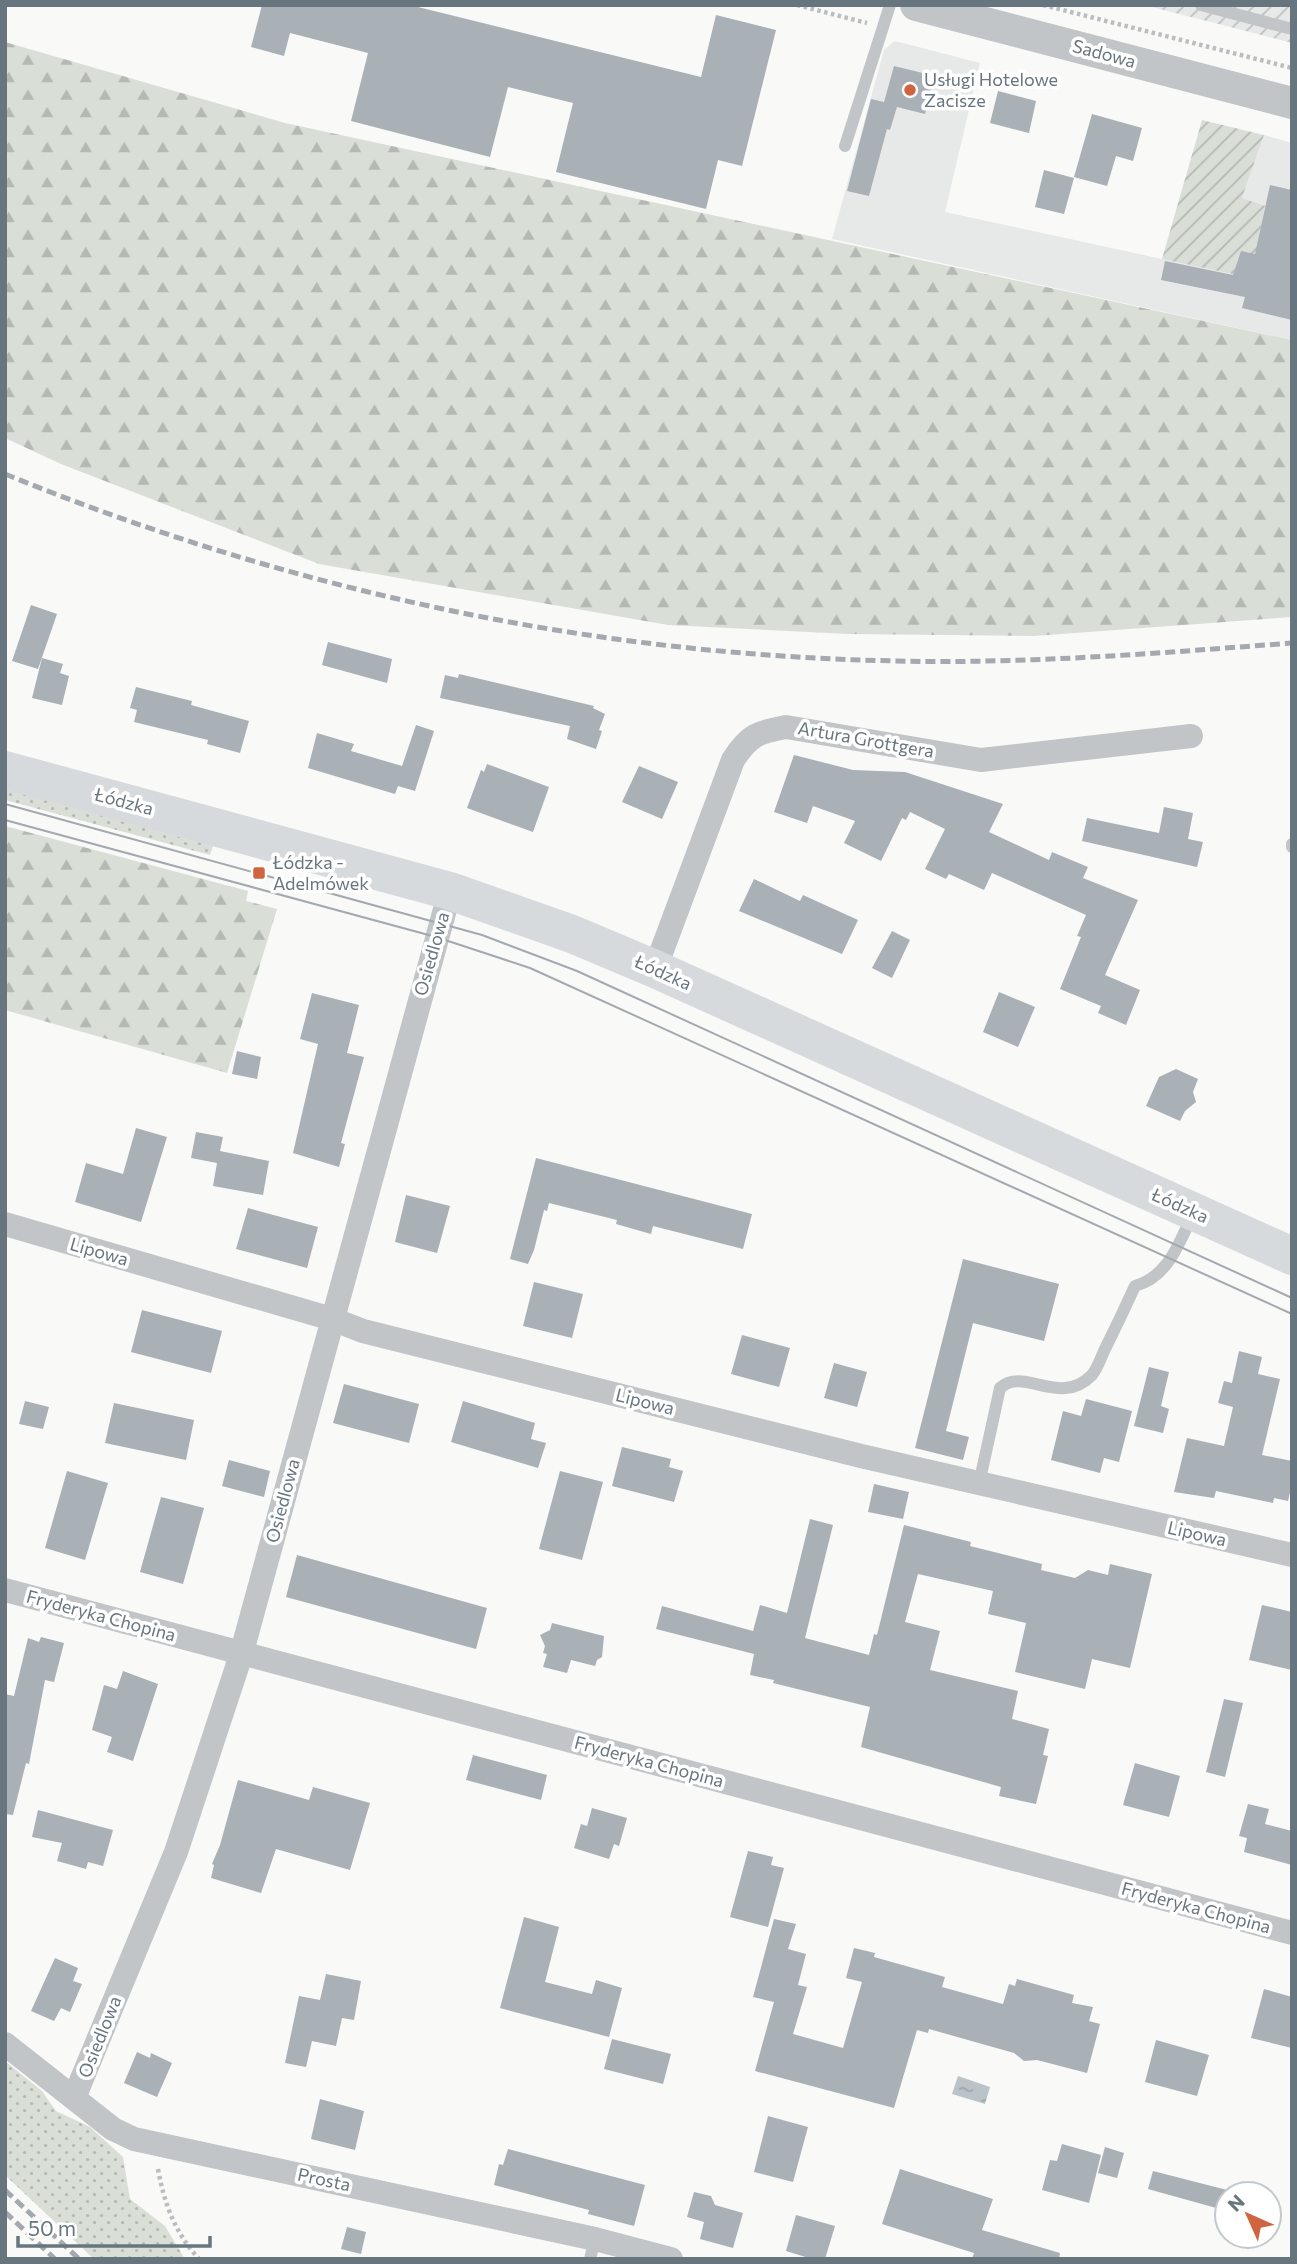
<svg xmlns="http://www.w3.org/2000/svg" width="1297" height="2264" font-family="Commissioner,sans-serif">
	<defs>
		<pattern id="industrial-furrows" width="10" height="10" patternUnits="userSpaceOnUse" patternTransform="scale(1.75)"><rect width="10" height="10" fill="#e7e8e8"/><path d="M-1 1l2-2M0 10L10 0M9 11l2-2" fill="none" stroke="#bfc1c1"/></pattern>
		<pattern id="grass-dots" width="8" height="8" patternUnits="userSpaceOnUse" patternTransform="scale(1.75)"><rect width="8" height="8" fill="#d9ded7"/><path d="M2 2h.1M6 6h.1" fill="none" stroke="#b4b9b4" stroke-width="1.8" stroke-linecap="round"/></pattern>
		<pattern id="forest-firs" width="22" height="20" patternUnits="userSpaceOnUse" patternTransform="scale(1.75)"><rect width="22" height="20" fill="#d9ded7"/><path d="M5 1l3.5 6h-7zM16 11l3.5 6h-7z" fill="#b4b9b4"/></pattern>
		<pattern id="garden-furrows" width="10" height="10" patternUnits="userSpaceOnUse" patternTransform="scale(1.75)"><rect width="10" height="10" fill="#d9ded7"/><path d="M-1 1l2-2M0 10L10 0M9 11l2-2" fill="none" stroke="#b4b9b4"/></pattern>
		<pattern id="water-ripples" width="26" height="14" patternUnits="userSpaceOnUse" patternTransform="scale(1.75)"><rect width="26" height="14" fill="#bac4c8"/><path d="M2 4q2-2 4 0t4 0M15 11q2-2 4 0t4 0" fill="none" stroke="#9ba4a8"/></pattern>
	</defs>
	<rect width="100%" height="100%" fill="#f9f9f8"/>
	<polygon fill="#e7e8e8" points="895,41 980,63 945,212 1250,278 1265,207 1242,198 1264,135 1292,143 1292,340 832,239 884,50"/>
	<polygon fill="url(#industrial-furrows)" points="1144,5 1292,5 1292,43"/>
	<g fill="url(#grass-dots)">
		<polygon points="5,789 213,846 210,855 5,800"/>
		<polygon points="5,2061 42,2091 56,2111 90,2127 123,2157 130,2199 165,2226 185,2259 94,2259 5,2175"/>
	</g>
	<g fill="url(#forest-firs)">
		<polygon points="5,42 285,123 1292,340 1292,617 1034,636 849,634 668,625 319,564 61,464 5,438"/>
		<polygon points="5,826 248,891 246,901 277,909 227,1073 5,1010"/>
	</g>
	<polygon fill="url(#garden-furrows)" points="1202,120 1264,135 1242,198 1265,206 1251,278 1162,259"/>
	<polygon fill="url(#water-ripples)" points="958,2076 990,2087 985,2104 952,2094"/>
	<g fill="#a9b0b6">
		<polygon points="262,5 410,5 701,77 716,15 776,30 742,166 718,160 706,209 556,172 573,103 508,87 490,157 351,121 368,53 290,33 284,56 251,47"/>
		<polygon points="894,66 935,76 925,114 897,107 890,130 887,129 869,196 847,191 871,99 884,102"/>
		<polygon points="998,91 1036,101 1029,133 990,123"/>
		<polygon points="1092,114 1142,128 1133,161 1116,156 1107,186 1074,177"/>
		<polygon points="1044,170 1074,178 1064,214 1035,207"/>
		<polygon points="1270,185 1292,190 1292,320 1242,308 1245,297 1161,280 1165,261 1233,275 1241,251 1255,254"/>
		<polygon points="31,605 57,614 38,669 12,661"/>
		<polygon points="328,642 392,659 387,683 322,665"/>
		<polygon points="42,658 63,664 60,673 69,676 62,705 32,698"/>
		<polygon points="459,674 594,706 593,708 605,714 599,730 602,731 596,749 567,739 570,726 440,698 445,675 458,678"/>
		<polygon points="136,687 192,701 191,705 249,721 240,753 207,744 208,740 134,722 137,710 130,708"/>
		<polygon points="416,725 434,731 415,791 398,786 395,794 308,768 317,733 354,744 351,751 402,766"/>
		<polygon points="794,755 853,770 905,772 1003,804 989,832 1049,860 1052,852 1088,867 1083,878 1138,900 1105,975 1140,990 1126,1025 1098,1013 1101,1006 1060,989 1081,937 1077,936 1086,915 992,873 984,890 949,874 946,879 925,869 945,829 910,812 906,820 902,818 881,861 844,843 855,821 813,806 807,823 774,812"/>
		<polygon points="487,764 549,787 533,832 467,808 481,770 484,772"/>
		<polygon points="639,766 678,782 662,819 622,802"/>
		<polygon points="1164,807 1193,813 1188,839 1203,842 1197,867 1082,841 1087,818 1159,833"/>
		<polygon points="754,879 800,901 803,895 858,920 842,954 739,911"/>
		<polygon points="892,931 910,940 892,978 872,968"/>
		<polygon points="999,992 1035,1007 1018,1047 983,1032"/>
		<polygon points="312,993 359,1005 347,1053 364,1057 341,1143 345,1144 339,1167 293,1153 318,1044 300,1039"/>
		<polygon points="237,1051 261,1057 257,1079 232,1074"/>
		<polygon points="1176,1069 1198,1079 1193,1092 1196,1102 1185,1111 1180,1121 1146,1106 1159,1077"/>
		<polygon points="136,1128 167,1137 141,1222 75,1202 86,1163 123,1174"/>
		<polygon points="196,1132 223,1137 220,1151 269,1161 263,1195 213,1186 217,1163 191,1158"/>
		<polygon points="536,1158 752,1214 743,1249 653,1226 651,1234 616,1224 617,1220 549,1203 547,1211 544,1210 534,1250 528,1264 510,1259"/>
		<polygon points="406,1195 450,1206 437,1253 395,1242"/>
		<polygon points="248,1208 318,1227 307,1268 236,1249"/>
		<polygon points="963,1259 1059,1284 1044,1341 973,1323 946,1431 969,1437 963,1460 915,1448"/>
		<polygon points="534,1282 583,1294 572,1338 523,1326"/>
		<polygon points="142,1310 222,1331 211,1373 131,1352"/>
		<polygon points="742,1335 790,1348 779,1387 731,1374"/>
		<polygon points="1239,1351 1262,1357 1258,1374 1280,1379 1262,1455 1292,1461 1292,1484 1288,1501 1274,1498 1273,1503 1216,1491 1214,1498 1174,1492 1187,1438 1224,1446 1233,1407 1218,1403 1224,1381 1232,1383"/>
		<polygon points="834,1363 867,1372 857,1407 824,1398"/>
		<polygon points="1149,1367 1169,1372 1161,1406 1169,1409 1163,1433 1134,1426"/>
		<polygon points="344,1384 419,1404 409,1443 333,1423"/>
		<polygon points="1086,1399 1132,1411 1119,1462 1104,1458 1100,1473 1051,1460 1063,1411 1081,1416"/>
		<polygon points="25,1401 49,1407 43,1429 19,1424"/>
		<polygon points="463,1401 535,1423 531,1439 546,1443 538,1468 451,1442"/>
		<polygon points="114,1403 194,1420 186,1460 105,1443"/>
		<polygon points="622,1447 671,1459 669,1467 683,1471 674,1502 612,1486"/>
		<polygon points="229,1460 270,1471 264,1497 222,1486"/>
		<polygon points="67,1471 108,1483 85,1560 45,1548"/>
		<polygon points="560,1471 603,1482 582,1560 539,1549"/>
		<polygon points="874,1484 909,1492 903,1519 868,1512"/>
		<polygon points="161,1497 204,1508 183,1584 140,1572"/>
		<polygon points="810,1519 833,1525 805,1638 869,1655 874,1634 877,1635 904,1525 971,1542 970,1546 1042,1564 1041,1570 1075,1578 1088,1570 1108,1575 1110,1564 1152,1574 1130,1668 1092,1659 1085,1689 1015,1672 1026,1623 988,1614 993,1591 918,1574 905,1622 940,1631 930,1670 1018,1691 1012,1719 1049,1729 1043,1755 1048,1756 1036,1804 999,1796 1001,1787 861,1747 870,1707 773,1683 774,1680 750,1675 754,1654 656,1629 662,1606 753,1631 760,1605 787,1613"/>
		<polygon points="297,1555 487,1608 476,1649 286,1597"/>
		<polygon points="1262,1605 1292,1612 1292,1670 1249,1660"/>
		<polygon points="552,1623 604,1636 602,1657 597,1660 595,1666 571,1660 567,1673 543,1667 547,1654 543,1653 545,1646 540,1635 550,1630"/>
		<polygon points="41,1637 64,1643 54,1682 45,1680 29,1764 26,1763 13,1815 5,1814 5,1694 14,1696 28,1638 39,1642"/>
		<polygon points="123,1671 158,1684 133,1761 107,1752 112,1737 92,1730 104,1685 117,1689"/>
		<polygon points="1224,1699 1243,1703 1225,1777 1206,1772"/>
		<polygon points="473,1755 547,1775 541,1800 466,1780"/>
		<polygon points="1135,1763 1180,1776 1169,1817 1123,1805"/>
		<polygon points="238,1780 309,1800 313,1787 370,1803 350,1870 276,1849 261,1893 211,1878 214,1865 212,1864 220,1845"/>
		<polygon points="1248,1804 1269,1809 1265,1824 1292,1831 1292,1865 1244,1852 1247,1838 1239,1836"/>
		<polygon points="592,1808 627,1818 619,1846 614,1844 609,1859 574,1848 581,1824 587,1826"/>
		<polygon points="38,1810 113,1830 103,1866 88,1862 86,1869 57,1861 62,1843 32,1837"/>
		<polygon points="748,1851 773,1857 771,1865 784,1868 768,1927 730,1917"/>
		<polygon points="524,1917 559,1927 545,1982 592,1994 596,1980 622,1988 609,2037 500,2008"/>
		<polygon points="774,1919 796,1924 788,1949 806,1954 798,1985 807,1987 793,2034 843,2048 862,1982 846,1978 854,1948 875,1953 874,1957 945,1977 942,1987 1003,2004 1009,1984 1015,1986 1017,1979 1074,1995 1072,2003 1093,2007 1089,2021 1100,2024 1087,2073 1037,2060 1024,2061 1014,2053 929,2029 928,2033 917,2030 894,2108 755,2071 774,2002 753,1997"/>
		<polygon points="55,1958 78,1968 73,1981 82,1984 70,2012 61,2008 54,2021 31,2011"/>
		<polygon points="326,1974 361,1981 354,2020 342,2018 336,2046 312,2041 306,2067 285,2063 299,1996 320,2000"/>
		<polygon points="1264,1989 1292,1997 1292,2048 1251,2038"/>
		<polygon points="612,2039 671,2054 663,2084 604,2069"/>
		<polygon points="1156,2040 1209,2055 1197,2096 1145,2082"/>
		<polygon points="137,2052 150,2058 151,2053 172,2063 157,2097 124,2083"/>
		<polygon points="320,2099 364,2111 355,2150 311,2139"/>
		<polygon points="768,2116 808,2127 793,2182 754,2172"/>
		<polygon points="1062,2144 1101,2155 1089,2203 1042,2190 1050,2160 1057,2161"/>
		<polygon points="1105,2147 1124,2153 1117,2178 1098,2173"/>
		<polygon points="508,2149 645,2185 634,2226 588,2214 589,2210 494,2185 499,2164 503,2165"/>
		<polygon points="900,2169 993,2199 982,2230 1060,2253 1059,2259 972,2259 974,2253 882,2224"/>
		<polygon points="1153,2171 1227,2190 1227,2211 1148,2189"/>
		<polygon points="694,2192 711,2196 715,2205 743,2213 733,2248 700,2239 704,2222 687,2217"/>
		<polygon points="796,2215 835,2226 825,2259 812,2259 786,2251"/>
		<polygon points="347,2227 366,2232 361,2254 341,2249"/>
	</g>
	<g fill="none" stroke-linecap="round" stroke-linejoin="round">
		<g stroke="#bbbec0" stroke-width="4.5" stroke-dasharray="3.5 3.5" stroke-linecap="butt">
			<polyline points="797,5 867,23"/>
			<polyline points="1043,5 1292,68"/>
			<path d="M158,2169C164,2203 175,2233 199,2259"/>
		</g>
		<g stroke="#c1c5c8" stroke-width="12">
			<polyline points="1201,5 1292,29"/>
			<polyline points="845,146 890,5"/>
			<polyline points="1292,844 1292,847"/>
			<path d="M979,1484L1000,1388C1024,1366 1060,1408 1092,1375C1097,1369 1101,1358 1104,1351C1115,1329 1125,1308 1135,1286C1168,1277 1179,1243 1192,1216"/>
			<polyline points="590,2259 595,2239"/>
		</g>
		<g stroke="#c1c5c8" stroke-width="24">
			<path d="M655,969L733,760C749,735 758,732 786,727L981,760L1191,736"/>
			<polyline points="5,1224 332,1319 363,1331 861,1456 1292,1555"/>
			<polyline points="5,1590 1292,1933"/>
			<polyline points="5,2044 113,2129 134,2139 595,2239 671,2259"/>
			<polyline points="74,2098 176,1852 241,1655 450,891"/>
		</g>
		<polyline stroke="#c1c5c8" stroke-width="32" points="916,5 1292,103"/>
		<polyline stroke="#d7dadd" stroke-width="38" points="5,770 450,891 572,934 655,969 1292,1256"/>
		<g stroke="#a3a9ae" stroke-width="2">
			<polyline points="5,804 482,935 577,971 1292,1298"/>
			<polyline points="5,820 436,937 530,968 1292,1314"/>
		</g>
		<g stroke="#a3a9ae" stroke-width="5" stroke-dasharray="10 5" stroke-linecap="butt">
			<path d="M5,474C289,590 589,655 897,661C1029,664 1160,653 1292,643"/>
			<polyline points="5,2190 79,2259"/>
			<polyline points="5,2212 55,2259"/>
		</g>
	</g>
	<g fill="#d06441" stroke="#fff" stroke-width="2.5">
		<circle cx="910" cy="90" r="7"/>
		<rect x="252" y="866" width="14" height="14" rx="3.5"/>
	</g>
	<g text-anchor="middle" stroke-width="7" stroke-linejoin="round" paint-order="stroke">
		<g font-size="18" fill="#67757f" stroke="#fff">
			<text transform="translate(1104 54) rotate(15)" y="6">Sadowa</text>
			<text transform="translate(866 740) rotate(10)" y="6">Artura Grottgera</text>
			<text transform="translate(124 802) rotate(15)" y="6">Łódzka</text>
			<text transform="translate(432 954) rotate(-74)" y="6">Osiedlowa</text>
			<text transform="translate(663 973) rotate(24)" y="6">Łódzka</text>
			<text transform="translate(1180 1206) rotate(24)" y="6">Łódzka</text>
			<text transform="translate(99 1252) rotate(16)" y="6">Lipowa</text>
			<text transform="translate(645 1402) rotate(14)" y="6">Lipowa</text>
			<text transform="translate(283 1501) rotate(-75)" y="6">Osiedlowa</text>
			<text transform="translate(1197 1534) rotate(13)" y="6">Lipowa</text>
			<text transform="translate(101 1616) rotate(15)" y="6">Fryderyka Chopina</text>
			<text transform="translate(649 1762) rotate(15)" y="6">Fryderyka Chopina</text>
			<text transform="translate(1196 1908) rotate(15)" y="6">Fryderyka Chopina</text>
			<text transform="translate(100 2037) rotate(-68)" y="6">Osiedlowa</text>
			<text transform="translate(324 2180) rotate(12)" y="6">Prosta</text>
		</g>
		<g font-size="18" fill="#67757f" stroke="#fff" text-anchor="start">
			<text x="924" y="86">Usługi Hotelowe<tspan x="924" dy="21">Zacisze</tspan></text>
			<text x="273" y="869">Łódzka -<tspan x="273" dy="21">Adelmówek</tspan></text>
		</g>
	</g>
	<rect width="1297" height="2264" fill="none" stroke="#67757f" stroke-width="14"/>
	<g transform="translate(1248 2215) rotate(315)"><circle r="33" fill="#ffffff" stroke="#c2c8cc" stroke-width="2"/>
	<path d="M0-5L12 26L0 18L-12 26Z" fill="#d06441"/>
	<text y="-10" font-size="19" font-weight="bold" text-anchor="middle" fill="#67757f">N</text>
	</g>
	<path d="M18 2236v10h192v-10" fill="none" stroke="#67757f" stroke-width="3.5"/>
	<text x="28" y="2236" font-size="21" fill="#67757f" stroke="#ffffff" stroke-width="5" paint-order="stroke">50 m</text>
</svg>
